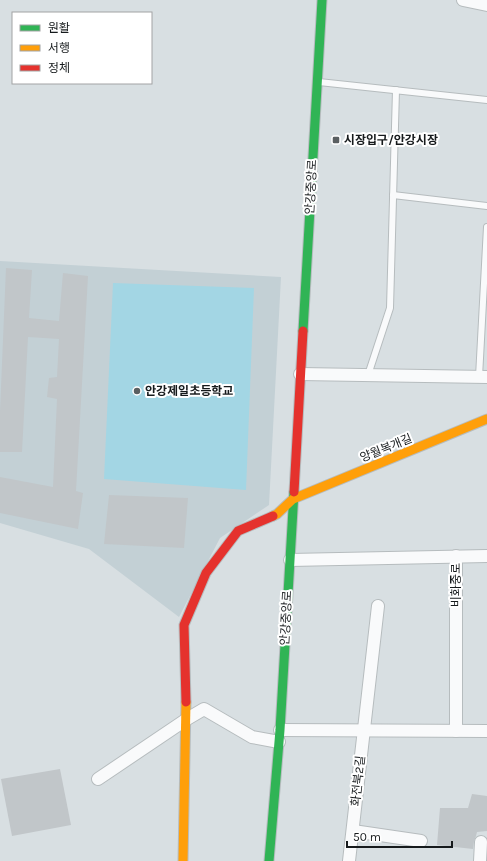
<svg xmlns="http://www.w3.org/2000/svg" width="487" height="861" font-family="Karla,'Noto Sans KR',sans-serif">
	<rect width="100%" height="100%" fill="#d8dfe2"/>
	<polygon fill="#c3d0d5" points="0,261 281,277 269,505 220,538 179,617 89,549 0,523"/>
	<polygon fill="#a3d6e4" points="113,283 254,288 246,490 104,479"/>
	<g fill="#c1c6c9">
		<polygon points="6,268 32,270 29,318 59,321 63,273 88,276 76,491 83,493 78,529 0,513 0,477 53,487 57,399 47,397 49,378 57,377 59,339 28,337 22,452 0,452 0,412"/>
		<polygon points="109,495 188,498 184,548 104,544"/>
		<polygon points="60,769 71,825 12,836 1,779"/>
		<polygon points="472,794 487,796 487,831 477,832 476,836 474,841 473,849 437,845 440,808 468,808"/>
	</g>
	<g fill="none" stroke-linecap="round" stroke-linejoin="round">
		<defs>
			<g id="lane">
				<polyline points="319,82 487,100"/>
				<polyline points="393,195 487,206"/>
				<polyline points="368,375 390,308 396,90"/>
				<polyline points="479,377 487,227"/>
			</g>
			<g id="street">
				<polyline points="463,0 487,5"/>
				<polyline points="300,374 487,377"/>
				<polyline points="456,556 456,731"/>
				<polyline points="290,560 487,556"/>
				<polyline points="280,730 487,731"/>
				<polyline points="98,779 187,719 204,709 252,737 279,742"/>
				<polyline points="353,831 421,841"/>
				<polyline points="349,861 378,606"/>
				<polyline points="480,861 481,842"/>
			</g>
			<g id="fast">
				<polyline points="303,331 322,0"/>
				<polyline points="269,861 280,730 294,492"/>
			</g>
			<g id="slow">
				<polyline points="273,516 277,514 293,499 487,419"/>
				<polyline points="183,861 186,702"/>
			</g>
			<g id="jam">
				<polyline points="294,492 303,331"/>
				<polyline points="186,702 184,625 206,573 238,531 273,516"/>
			</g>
		</defs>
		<use href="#lane" stroke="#b6bcbe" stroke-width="8"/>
		<use href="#street" stroke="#b6bcbe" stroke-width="14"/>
		<use href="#fast" stroke="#b6bcbe" stroke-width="11"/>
		<use href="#slow" stroke="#b6bcbe" stroke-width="11"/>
		<use href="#jam" stroke="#b6bcbe" stroke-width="11"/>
		<use href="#lane" stroke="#f9fafb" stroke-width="6"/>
		<use href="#street" stroke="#f9fafb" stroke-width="12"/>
		<use href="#fast" stroke="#30b455" stroke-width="9"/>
		<use href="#slow" stroke="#ff9f0a" stroke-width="9"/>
		<use href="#jam" stroke="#e5322d" stroke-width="9"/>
	</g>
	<g fill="#5a5f61" stroke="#fff" stroke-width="1.5">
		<rect x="332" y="136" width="8" height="8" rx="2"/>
		<circle cx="137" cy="391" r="4"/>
	</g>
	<g text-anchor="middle" stroke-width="4" stroke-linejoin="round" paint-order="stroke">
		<g font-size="12" font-weight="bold" fill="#161a1c" stroke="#fff" text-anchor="start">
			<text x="344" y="144">시장입구/안강시장</text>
			<text x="145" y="395">안강제일초등학교</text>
		</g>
		<g font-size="12" fill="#161a1c" stroke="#fff">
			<text transform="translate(311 187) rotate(-87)" y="4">안강중앙로</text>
			<text transform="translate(386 448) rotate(-22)" y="4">양월복개길</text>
			<text transform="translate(456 585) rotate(-90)" y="4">비화중로</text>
			<text transform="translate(286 618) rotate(-87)" y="4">안강중앙로</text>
			<text transform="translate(358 781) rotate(-84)" y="4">화전북2길</text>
		</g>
	</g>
	<rect x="12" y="12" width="140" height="72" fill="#ffffff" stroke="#a2a3a4"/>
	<rect x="20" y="25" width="20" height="6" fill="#30b455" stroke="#a2a3a4"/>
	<text x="48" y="32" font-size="12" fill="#161a1c">원활</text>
	<rect x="20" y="45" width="20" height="6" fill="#ff9f0a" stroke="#a2a3a4"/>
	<text x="48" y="52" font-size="12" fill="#161a1c">서행</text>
	<rect x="20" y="65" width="20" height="6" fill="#e5322d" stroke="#a2a3a4"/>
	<text x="48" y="72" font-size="12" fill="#161a1c">정체</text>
	<path d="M347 841v6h105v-6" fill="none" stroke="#161a1c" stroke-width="2"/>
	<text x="353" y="841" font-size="12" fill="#161a1c" stroke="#ffffff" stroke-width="3" paint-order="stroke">50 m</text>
</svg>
